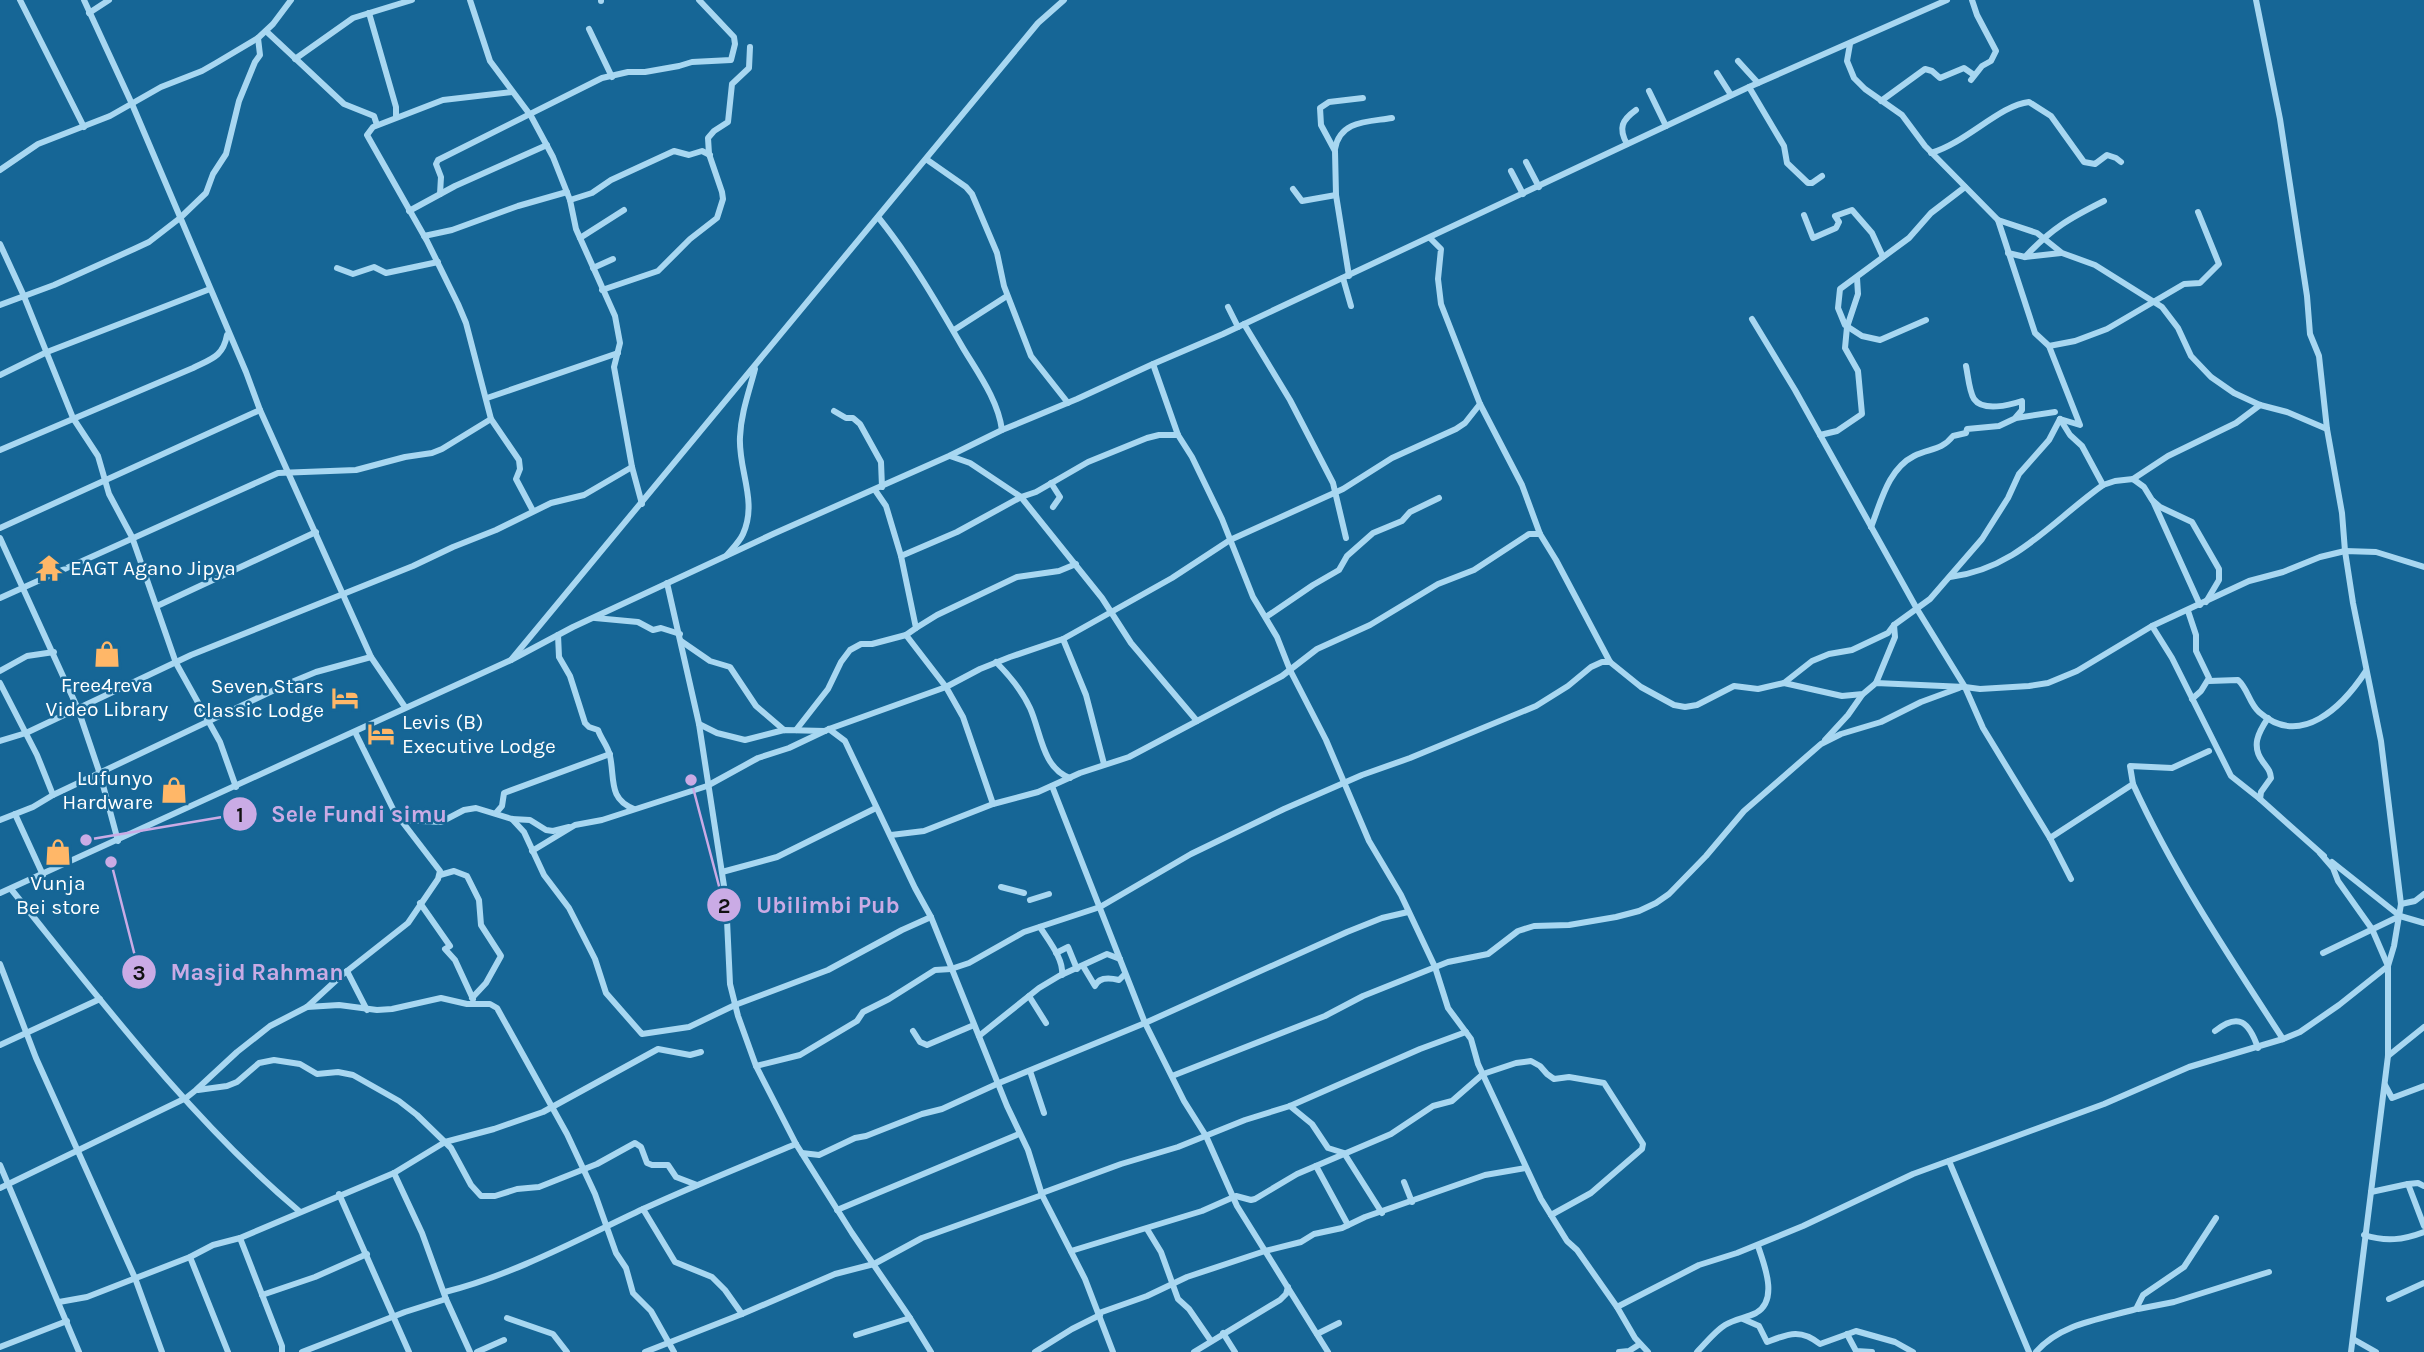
<svg xmlns="http://www.w3.org/2000/svg" width="2424" height="1352" font-family="Karla,sans-serif">
	<rect width="100%" height="100%" fill="#166696"/>
	<g fill="none" stroke-linecap="round" stroke-linejoin="round">
		<g stroke="#a8d7f1" stroke-width="6">
			<polyline points="20,0 84,127"/>
			<polyline points="84,0 132,104 246,372 260,410 371,657 405,707"/>
			<polyline points="470,0 490,61 531,116 553,157 570,200 576,229 615,316 620,343 614,367 632,467 642,504"/>
			<polyline points="601,0 601,1"/>
			<polyline points="2256,0 2280,119 2307,296 2310,334 2319,356 2327,429 2342,513 2345,551 2353,603 2381,741 2401,904 2394,946 2388,966 2388,1056 2351,1352"/>
			<polyline points="89,13 109,0"/>
			<polyline points="369,13 396,107 396,117"/>
			<polyline points="589,29 612,77"/>
			<polyline points="266,31 344,104 374,116 377,125"/>
			<polyline points="1850,44 1847,61 1854,78 1865,89 1902,115 1925,146 1998,220 2037,233 2062,253 2095,265 2162,307 2178,328 2191,356 2211,377 2234,393 2260,405 2287,412 2327,429"/>
			<polyline points="295,59 353,18 412,0"/>
			<polyline points="1738,61 1758,83"/>
			<polyline points="1717,73 1731,95"/>
			<polyline points="1971,80 1982,66 1991,61 1996,51 1977,15 1972,0"/>
			<polyline points="1749,87 1784,146 1787,163 1808,183 1812,183 1822,176"/>
			<polyline points="1649,91 1666,126"/>
			<polyline points="512,92 443,100 373,127 367,135 427,241 458,304 466,323 491,419 519,460 520,469 516,479 533,511"/>
			<polyline points="1881,101 1925,69 1932,71 1940,78 1964,68 1974,75"/>
			<path d="M1627,144C1618,128 1622,120 1636,110"/>
			<path d="M1335,149C1340,120 1368,122 1392,118"/>
			<path d="M1931,153C1966,143 2000,105 2029,102L2051,116L2084,162L2095,164L2107,155L2116,158L2121,162"/>
			<polyline points="926,159 966,187 972,194 997,253 1004,286 1031,356 1068,403"/>
			<polyline points="1526,162 1539,187"/>
			<polyline points="0,170 38,144 110,116 161,87 202,71 216,63 258,38 273,24 291,0"/>
			<polyline points="1511,171 1523,194"/>
			<polyline points="1293,189 1302,201 1336,195"/>
			<polyline points="440,194 441,177 436,164 438,160 602,78 628,72 645,72 679,66 692,62 731,60 735,44 734,37 699,0"/>
			<polyline points="570,200 592,193 611,180 674,151 689,155 702,151 710,155"/>
			<polyline points="409,211 455,186 547,145"/>
			<polyline points="1804,215 1813,238 1836,228 1839,222 1835,216 1852,210 1872,233 1883,257"/>
			<path d="M878,217C911,258 937,303 963,348C978,373 998,400 1002,430"/>
			<polyline points="1998,220 2035,333 2049,346 2080,425 2060,419"/>
			<polyline points="424,236 452,230 518,206 567,192"/>
			<polyline points="580,238 624,210"/>
			<polyline points="1430,238 1441,249 1438,279 1441,304 1480,404 1522,485 1540,534 1556,560 1610,662 1641,687 1674,705 1685,707 1697,705 1734,686 1758,689 1784,683 1842,696 1863,694 1876,683 1965,687 1980,689 2029,686 2048,683 2077,671 2152,626 2249,581 2283,572 2320,557 2345,551 2376,552 2424,567"/>
			<polyline points="0,244 23,294 73,418 98,456 109,494 132,537 176,663 220,742 236,787"/>
			<polyline points="2008,253 2025,257 2061,253"/>
			<path d="M2025,257C2052,228 2070,218 2104,201"/>
			<polyline points="337,268 353,274 374,267 386,273 438,262"/>
			<polyline points="593,268 613,259"/>
			<polyline points="1349,276 1336,195 1335,151 1321,125 1320,108 1329,102 1363,98"/>
			<polyline points="1343,278 1351,306"/>
			<polyline points="602,290 658,271 690,239 717,218 723,199 722,192 709,154 708,138 714,131 728,122 732,84 749,68 750,47"/>
			<polyline points="0,305 54,285 134,249 149,242 180,218 206,193 213,174 226,154 239,101 255,62 260,55 258,38"/>
			<polyline points="1228,307 1238,327"/>
			<polyline points="1752,319 1795,390 1917,609 1965,687 1983,728 2050,838 2071,879"/>
			<polyline points="1926,320 1880,340 1862,336 1845,325 1838,308 1840,289 1909,238 1931,213 1965,187"/>
			<polyline points="1244,324 1290,400 1333,483 1346,538"/>
			<polyline points="954,330 1007,296"/>
			<polyline points="2049,346 2075,341 2107,329 2184,284 2200,283 2219,264 2198,212"/>
			<polyline points="1153,364 1178,435 1192,457 1222,519 1253,597 1277,637 1290,670 1326,740 1369,841 1401,895 1435,967 1448,1008 1471,1039 1478,1064 1541,1199 1567,1241 1577,1250 1617,1307 1635,1338 1648,1352"/>
			<path d="M1966,366C1968,375 1969,391 1974,399C1983,412 2010,405 2022,401V410L2016,417"/>
			<polyline points="0,375 47,352 210,289"/>
			<polyline points="487,398 618,353"/>
			<polyline points="834,411 846,418 853,418 860,424 881,462 882,487"/>
			<polyline points="2060,419 2070,435 2082,446 2103,485"/>
			<polyline points="1820,435 1837,431 1862,414 1858,371 1845,348 1847,327 1858,294 1857,278"/>
			<path d="M0,450L193,368C211,359 223,357 227,335"/>
			<polyline points="950,456 970,463 1021,497 1102,598 1131,643 1197,721"/>
			<polyline points="2133,479 2168,456 2236,423 2260,405"/>
			<polyline points="1051,483 1060,497 1053,507"/>
			<polyline points="2153,501 2200,605"/>
			<path d="M1871,527C1881,502 1888,469 1914,456C1930,448 1941,451 1953,436L1966,433L1967,429L1999,426L2016,418L2055,412"/>
			<polyline points="0,528 260,410"/>
			<polyline points="0,538 78,709 100,774 118,841"/>
			<path d="M727,555C733,548 740,541 743,534C758,501 738,470 740,437C741,413 749,392 755,369"/>
			<polyline points="901,556 957,532 1021,497 1036,492 1088,462 1147,438 1159,435 1178,435"/>
			<path d="M1950,577C2016,569 2052,521 2103,485L2115,481L2133,479L2144,487L2152,500L2160,507L2192,522L2219,569V580L2206,602"/>
			<polyline points="667,583 699,724 726,899 730,984 738,1016 756,1066 796,1144 852,1233 910,1318 931,1352"/>
			<polyline points="0,598 278,473 356,470 405,457 432,453 442,449 491,419"/>
			<polyline points="157,606 316,532"/>
			<polyline points="2188,611 2196,635 2196,651 2209,678 2201,691 2192,699"/>
			<polyline points="1266,617 1313,585 1339,570 1347,556 1373,533 1402,521 1410,512 1439,498"/>
			<polyline points="595,618 638,622 653,630 661,628 680,634"/>
			<polyline points="2152,626 2172,658 2231,776 2260,799 2324,856"/>
			<polyline points="916,628 937,615 1017,577 1059,571 1076,564"/>
			<path d="M558,635L559,657L570,676L585,723L589,727L598,730C601,739 608,746 610,756C615,779 608,799 634,809"/>
			<polyline points="906,635 946,687 963,717 993,804"/>
			<polyline points="1063,639 1086,695 1104,764"/>
			<polyline points="681,641 710,661 730,667 756,706 784,730"/>
			<polyline points="511,660 573,627 773,534 949,456 1002,430 1077,399 1153,364 1223,334 1749,87 1947,0"/>
			<path d="M996,662C1009,675 1022,691 1030,708C1041,732 1042,768 1070,778"/>
			<polyline points="0,671 27,656 54,652"/>
			<path d="M2209,681L2238,680C2248,689 2249,703 2259,712C2301,749 2343,706 2366,671"/>
			<polyline points="0,683 37,755 53,795"/>
			<polyline points="1784,683 1812,661 1829,654 1852,650 1888,633 1894,625 1930,599 1982,539 2008,498 2019,474 2049,440 2060,419"/>
			<polyline points="1876,683 1895,637 1894,625"/>
			<polyline points="699,724 717,733 745,740 784,730 825,731"/>
			<polyline points="829,729 845,741 915,888 931,917 1007,1106 1028,1150 1042,1195 1085,1279 1113,1352"/>
			<polyline points="796,730 828,689 841,662 850,650 861,644 872,644 906,635 916,628 901,556 886,506 875,490"/>
			<polyline points="1825,740 1848,715 1862,695"/>
			<polyline points="0,741 26,733 191,655 413,566 453,547 496,530 551,503 584,495 632,467"/>
			<path d="M2133,784C2174,874 2229,956 2283,1039"/>
			<polyline points="1052,786 1145,1023 1184,1101 1206,1136 1237,1206 1328,1352"/>
			<path d="M2260,799L2261,792L2271,778C2270,770 2268,769 2263,762C2251,746 2258,733 2268,718"/>
			<polyline points="496,813 502,806 504,793 610,754"/>
			<polyline points="15,814 43,875"/>
			<polyline points="512,819 524,832 544,875 569,908 595,959 606,993 642,1034 689,1027 735,1005 828,970 902,930 931,917"/>
			<polyline points="0,820 33,807 53,795 287,684 316,672 371,657"/>
			<polyline points="401,820 441,822 464,810 476,808 512,819 530,820 546,830 553,831 569,827"/>
			<polyline points="891,835 924,831 993,804 1038,792 1080,773 1129,757 1282,676 1317,649 1370,625 1438,584 1474,570 1529,534 1540,534"/>
			<polyline points="2050,838 2133,784 2130,766 2172,768 2209,751"/>
			<polyline points="532,851 575,825 602,820 707,786 758,758 789,748 829,729 946,687 980,669 1010,657 1063,639 1172,578 1230,540 1343,489 1392,458 1456,429 1465,423 1480,404"/>
			<polyline points="2332,862 2400,916 2424,923"/>
			<polyline points="722,872 777,857 876,808"/>
			<polyline points="440,875 454,871 467,876 479,900 481,925 501,956 486,983 472,998"/>
			<polyline points="1001,887 1024,893"/>
			<path d="M11,889C99,998 192,1121 299,1211"/>
			<polyline points="0,893 511,660 1038,23 1064,0"/>
			<polyline points="1030,900 1049,894"/>
			<polyline points="420,903 450,946 445,949 455,960 473,999"/>
			<polyline points="2401,904 2415,901 2424,894"/>
			<path d="M1040,927C1048,940 1064,959 1062,975"/>
			<polyline points="1056,953 1068,947 1077,969"/>
			<polyline points="2323,953 2400,916"/>
			<polyline points="0,964 36,1058 135,1278 162,1352"/>
			<path d="M1083,966L1095,986C1099,976 1111,978 1119,980L1125,974"/>
			<polyline points="347,971 367,1010"/>
			<polyline points="1029,996 1046,1023"/>
			<polyline points="307,1007 339,1005 377,1010 392,1009 441,998 467,1004 490,1004 497,1008 567,1134 595,1194 616,1253 626,1268 633,1293 651,1311 674,1352"/>
			<polyline points="913,1031 920,1042 927,1045 974,1025"/>
			<path d="M2215,1031C2239,1012 2249,1022 2258,1048"/>
			<polyline points="979,1036 1039,988 1059,976 1107,954 1120,959"/>
			<polyline points="0,1045 100,999"/>
			<polyline points="2388,1056 2424,1027"/>
			<polyline points="756,1066 800,1055 857,1021 863,1012 889,999 935,970 951,969 969,963 1024,932 1100,907 1191,854 1284,809 1362,775 1410,758 1536,706 1568,686 1591,667 1602,662 1610,662"/>
			<polyline points="1030,1071 1044,1113"/>
			<polyline points="1172,1076 1325,1016 1363,996 1448,962 1488,954 1518,931 1534,926 1569,925 1616,917 1639,911 1656,903 1669,894 1706,856 1744,811 1821,744 1841,734 1881,722 1921,702 1959,688"/>
			<polyline points="2385,1085 2392,1098 2424,1086"/>
			<polyline points="198,1090 227,1086 237,1082 259,1063 274,1060 300,1064 317,1074 338,1072 353,1075 399,1101 417,1115 451,1148 471,1185 481,1196 495,1196 517,1189 539,1187 597,1164 635,1143 641,1147 647,1163 652,1165 668,1165 676,1177 697,1185"/>
			<polyline points="1290,1106 1312,1124 1328,1148 1344,1153 1382,1213"/>
			<polyline points="802,1153 819,1155 855,1138 866,1136 922,1114 942,1109 999,1083 1145,1023 1347,932 1382,918 1408,912"/>
			<polyline points="1949,1161 2029,1352"/>
			<polyline points="0,1165 79,1352"/>
			<polyline points="1316,1166 1348,1225"/>
			<polyline points="394,1173 422,1233 446,1299 470,1352"/>
			<polyline points="1404,1182 1412,1202"/>
			<polyline points="2408,1184 2418,1183 2424,1186"/>
			<polyline points="0,1188 186,1098 196,1090 237,1052 270,1026 307,1007 342,975 408,923 438,879 440,871 394,811 355,732"/>
			<polyline points="2371,1192 2408,1184 2424,1226"/>
			<polyline points="1042,1193 1121,1164 1178,1147 1245,1120 1290,1106 1420,1049 1466,1032"/>
			<polyline points="339,1194 409,1352"/>
			<polyline points="643,1209 675,1262 712,1277 725,1290 742,1314"/>
			<polyline points="837,1210 1019,1134"/>
			<polyline points="1147,1229 1161,1252 1178,1299 1189,1309 1211,1341"/>
			<path d="M2364,1235C2386,1242 2403,1240 2424,1232"/>
			<polyline points="240,1238 282,1346 282,1352"/>
			<polyline points="1071,1251 1202,1211 1236,1196 1251,1200 1255,1199 1297,1174 1391,1134 1433,1106 1452,1101 1483,1074 1516,1063 1531,1061 1540,1066 1547,1074 1554,1079 1569,1077 1604,1083 1643,1144 1642,1149 1591,1193 1551,1215"/>
			<polyline points="190,1257 228,1352"/>
			<path d="M445,1292C513,1275 579,1239 643,1209C693,1186 745,1165 796,1144"/>
			<polyline points="262,1295 315,1277 367,1254"/>
			<polyline points="2389,1299 2424,1283"/>
			<polyline points="59,1302 87,1297 190,1257 213,1245 240,1238 394,1173 445,1142 494,1129 543,1112 658,1049 690,1055 701,1052"/>
			<polyline points="1617,1307 1699,1265 1737,1253 1803,1226 1913,1174 2104,1104 2189,1067 2283,1039 2300,1032 2339,1005 2388,966 2372,929 2338,881 2333,868 2320,853"/>
			<polyline points="2138,1309 2174,1302 2269,1272"/>
			<polyline points="1099,1313 1147,1296 1187,1277 1265,1251 1301,1242 1314,1234 1342,1228 1365,1217 1485,1175 1526,1168"/>
			<polyline points="507,1318 553,1334 567,1352"/>
			<path d="M1743,1319L1759,1326L1767,1342C1788,1334 1800,1328 1820,1344L1856,1331L1895,1342L1913,1352"/>
			<polyline points="1223,1333 1235,1352"/>
			<polyline points="1317,1334 1339,1323"/>
			<polyline points="1847,1334 1856,1351 1872,1352"/>
			<polyline points="856,1335 910,1318"/>
			<polyline points="2353,1339 2376,1352"/>
			<polyline points="0,1347 67,1321"/>
			<polyline points="302,1352 405,1312 446,1299"/>
			<polyline points="477,1352 504,1340"/>
			<polyline points="645,1352 742,1314 835,1274 874,1264 922,1238 1042,1195"/>
			<polyline points="1035,1352 1072,1329 1100,1315"/>
			<polyline points="1194,1352 1280,1300 1286,1294 1288,1287"/>
			<polyline points="1619,1352 1629,1351 1640,1344"/>
			<path d="M1697,1352C1706,1343 1714,1332 1725,1325C1735,1319 1746,1318 1756,1313C1779,1300 1764,1264 1758,1246"/>
			<path d="M2036,1352C2061,1323 2102,1319 2136,1309L2143,1295L2184,1267L2216,1218"/>
		</g>
	</g>
	<defs>
		<symbol id="temple-bare" viewBox="-9 -9 18 18"><path d="M0-6L5-2H3V0L6.5 2.5H4V6H1.5V3h-3V6H-4V2.5H-6.5L-3 0V-2H-5Z" fill="#ffb768" stroke="#166696" stroke-width="2.5" paint-order="stroke"/></symbol>
		<symbol id="shop-bare" viewBox="-9 -9 18 18"><path d="M-5-2.5h2.3a2.7 3.5 0 0 1 5.4 0H5L5.5 6h-11ZM-1.5-2.5h3a1.5 2.3 0 0 0-3 0Z" fill="#ffb768" stroke="#166696" stroke-width="2.5" paint-order="stroke"/></symbol>
		<symbol id="hotel-bare" viewBox="-9 -9 18 18"><path d="M-6-4.5h1.5V1H6V5H4.5V3h-9V5H-6ZM-4 0a1.8 1.8 0 1 1 3.6 0ZM.5 0V-2.5h3Q6-2.5 6 0Z" fill="#ffb768" stroke="#166696" stroke-width="2.5" paint-order="stroke"/></symbol>
	</defs>
	<g fill-rule="evenodd">
		<use href="#temple-bare" x="30" y="549" width="38" height="38"/>
		<use href="#shop-bare" x="88" y="635" width="38" height="38"/>
		<use href="#hotel-bare" x="326" y="679" width="38" height="38"/>
		<use href="#hotel-bare" x="362" y="715" width="38" height="38"/>
		<use href="#shop-bare" x="155" y="771" width="38" height="38"/>
		<use href="#shop-bare" x="39" y="833" width="38" height="38"/>
	</g>
	<g text-anchor="middle" stroke-width="5" stroke-linejoin="round" paint-order="stroke">
		<g font-size="21" fill="#fff" stroke="#166696" text-anchor="start">
			<text x="70" y="575">EAGT Agano Jipya</text>
			<text x="107" y="692" text-anchor="middle">Free4reva<tspan x="107" dy="24">Video Library</tspan></text>
			<text x="324" y="693" text-anchor="end">Seven Stars<tspan x="324" dy="24">Classic Lodge</tspan></text>
			<text x="402" y="729">Levis (B)<tspan x="402" dy="24">Executive Lodge</tspan></text>
			<text x="153" y="785" text-anchor="end">Lufunyo<tspan x="153" dy="24">Hardware</tspan></text>
			<text x="58" y="890" text-anchor="middle">Vunja<tspan x="58" dy="24">Bei store</tspan></text>
		</g>
	</g>
	<path fill="none" stroke="#caabe5" stroke-width="2.5" d="M86 840L240 814M691 780L724 905M111 862L139 972"/>
	<g fill="#caabe5" stroke="#166696" stroke-width="2.5">
		<circle cx="86" cy="840" r="7"/>
		<circle cx="691" cy="780" r="7"/>
		<circle cx="111" cy="862" r="7"/>
		<circle cx="240" cy="814" r="18"/>
		<circle cx="724" cy="905" r="18"/>
		<circle cx="139" cy="972" r="18"/>
	</g>
	<g font-size="21" text-anchor="middle" font-weight="bold" fill="#111">
		<text x="240" y="822">1</text>
		<text x="724" y="913">2</text>
		<text x="139" y="980">3</text>
	</g>
	<g font-size="23" text-anchor="middle" font-weight="bold" fill="#caabe5" stroke="#166696" stroke-width="5" stroke-linejoin="round" paint-order="stroke">
		<text x="359" y="822">Sele Fundi simu</text>
		<text x="828" y="913">Ubilimbi Pub</text>
		<text x="257" y="980">Masjid Rahman</text>
	</g>
</svg>
